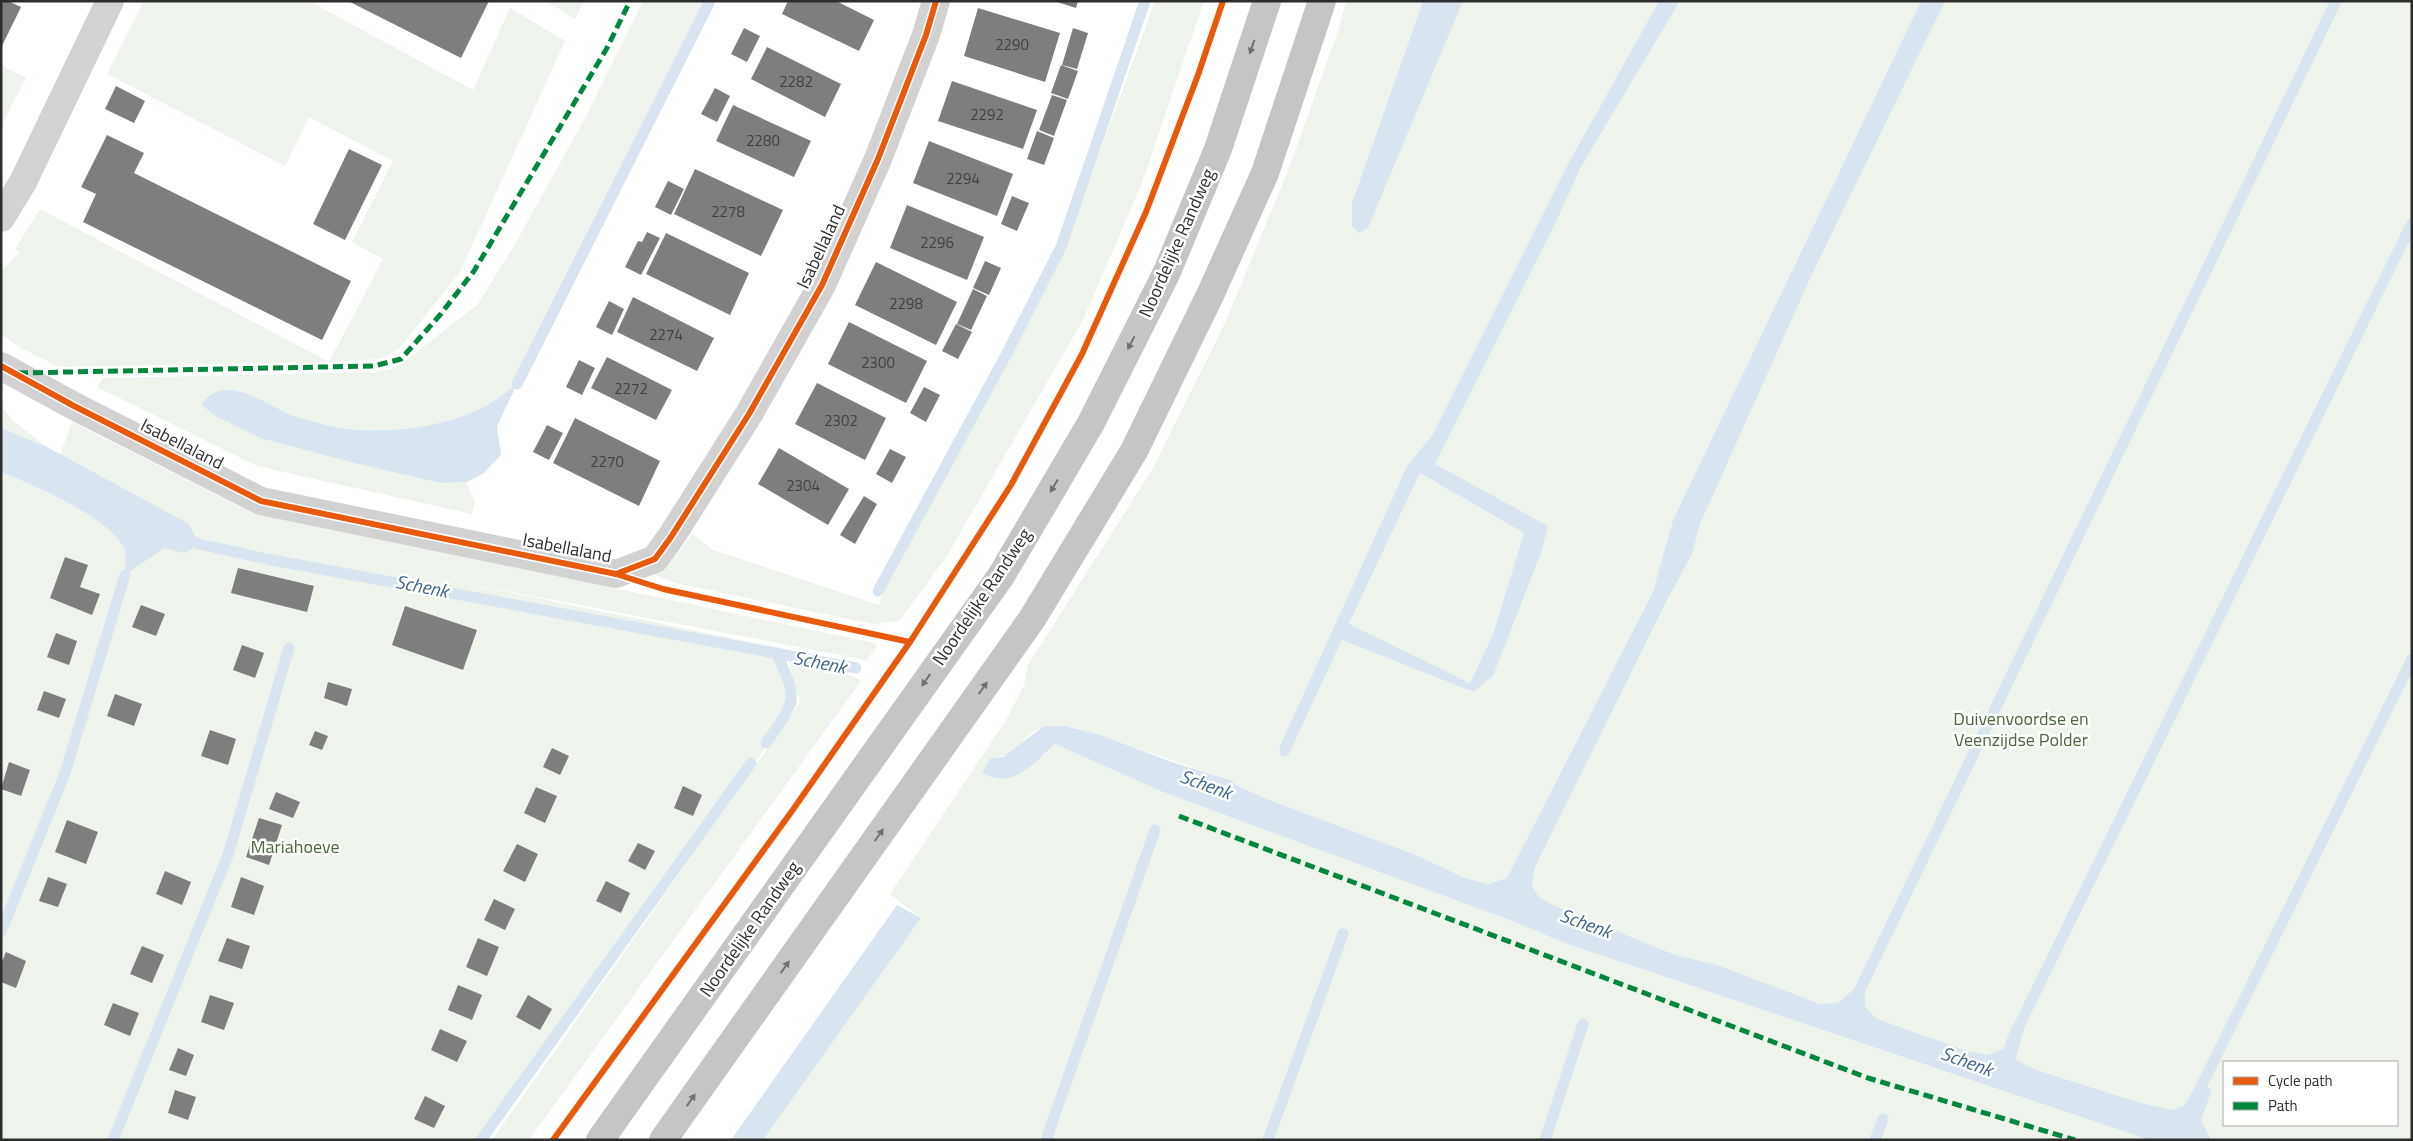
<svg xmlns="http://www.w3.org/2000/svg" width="2413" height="1141" font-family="'Titillium Web',sans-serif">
	<rect width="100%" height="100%" fill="#fff"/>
	<g fill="#eef4eb" fill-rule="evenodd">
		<polygon points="144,1 309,1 473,90 510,8 565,41 460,272 398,350 380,359 329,362 59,367 19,347 1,334 1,271 19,253 15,249 40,209 329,362 383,259 352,242 393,161 309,117 285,166 107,74"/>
		<polygon points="546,1 584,1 575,19"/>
		<path d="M643,1H710L517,384C506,391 495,402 483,408C447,425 403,432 364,430C346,430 318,423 300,418C270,409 226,368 201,405L217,417L260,438L354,463L440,483L466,482L475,502L472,514L257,466L97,387L103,378L376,372L396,368L478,304L515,244L585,118Z"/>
		<polygon points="1155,1 1204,1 1142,183 1083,320 947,556 899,621 873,624 675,583 651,574 676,556 692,534 713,550 879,605 882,594 1065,247"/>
		<path d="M1346,1H1423L1352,203L1359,233L1368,227L1463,1H1659L1568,164L1433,434L1407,466L1280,746L1279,752L1282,757L1288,756L1342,640L1472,692L1548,527L1435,464L1557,220L1581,167L1680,1H1921L1673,520L1654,590L1932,1H2412V1140H763L921,918L890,894L1006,720L1024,686L1028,665L1153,468L1225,323L1288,171L1339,28ZM1650,599L1503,911L1163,792L1055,744L1043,756L983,772L991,758C1017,757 1019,739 1038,729C1049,724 1063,726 1074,727L1230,780L1236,785L1264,798L1416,855L1465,878L1488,884L1507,878ZM2224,1062H2397V1125H2224Z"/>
		<polygon points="1,65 26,78 1,126"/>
		<polygon points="1,405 12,420 47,447 1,428"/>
		<polygon points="72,422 243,508 263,515 604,584 605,586 874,643 877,646 867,660 464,583 780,648 798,703 479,1140 1,1140 1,459 189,524 60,455"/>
		<polygon points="1420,473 1524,533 1493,634 1470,683 1349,625"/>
		<polygon points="789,662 853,676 861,681 529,1140 492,1140 800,702"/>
	</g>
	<g fill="#d8e4f0" fill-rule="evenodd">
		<polygon points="1423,1 1463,1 1368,228 1359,233 1352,226 1352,203"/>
		<path d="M1659,1H1680L1581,167L1557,220L1435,464L1548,526L1542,550L1493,676L1473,692L1342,640L1288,756L1282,757L1279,752L1280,746L1407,466L1433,434L1568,164ZM1420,473L1524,533L1493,634L1470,683L1349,624Z"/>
		<path d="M1921,1H1945L1813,272L1700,524L1692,554L1666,602L1534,869L1532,887L1539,897L1555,906L1675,955L1717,965L1820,1004L1838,1003L1854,989L1865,994V1007L1877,1019L1967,1051L1987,1055L2003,1049L2013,1024L2024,1027L2016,1060L2036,1070L2137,1102L2171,1110L2184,1106L2196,1086L2212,1089L2201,1120L2211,1140H2150L1565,943L1510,920L1163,792L1055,744C1035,762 1011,792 982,772L991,758L1003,757L1044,726H1066L1100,735L1172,762L1230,780L1236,785L1264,798L1416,855L1465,878L1488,884L1507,878L1653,592L1673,520Z"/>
		<path d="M517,384L497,426L501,455L484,473L467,482L440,483L354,463L260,438L217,417L201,405C226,368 270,409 300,418C317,423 345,430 363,430C403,432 447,425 482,408C495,402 506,391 517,384Z"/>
		<path d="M1,428L47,447L189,524L199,544L185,553L164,548L125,575C125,568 127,555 124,548C111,518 32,484 1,472Z"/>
		<polygon points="897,905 921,918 763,1140 731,1140"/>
	</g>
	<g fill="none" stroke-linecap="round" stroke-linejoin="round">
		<g stroke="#d8e4f0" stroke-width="11">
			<polyline points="517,384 710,1"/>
			<polyline points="185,538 199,544 267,559 856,668"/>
			<polyline points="878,591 1006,355 1061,247 1145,1"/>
			<path d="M766,743C775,730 794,708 791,690C789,678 781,665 777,653"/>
			<polyline points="1,932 65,773 125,575"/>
			<polyline points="1853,1004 2336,1"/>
			<polyline points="2013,1038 2412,223"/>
			<polyline points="2195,1099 2412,659"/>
			<polyline points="113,1140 228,855 289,648"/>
			<polyline points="481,1140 751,763"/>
			<polyline points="1046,1140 1155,830"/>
			<polyline points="1268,1140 1343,934"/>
			<polyline points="1545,1140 1583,1024"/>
			<polyline points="1875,1140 1883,1119"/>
		</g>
	</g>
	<g fill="#7e7e7e">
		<polygon points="1,1 8,1 21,7 1,48"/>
		<polygon points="348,1 489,1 461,58"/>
		<polygon points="788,1 836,1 874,20 859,51 782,14"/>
		<polygon points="1054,1 1078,1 1076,8"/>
		<polygon points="978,8 1060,33 1045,82 964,56"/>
		<polygon points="744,28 760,36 747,62 731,54"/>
		<polygon points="1073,28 1088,33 1077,69 1062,65"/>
		<polygon points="767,47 841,84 825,117 751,79"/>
		<polygon points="1061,65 1078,71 1068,99 1051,93"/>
		<polygon points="952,81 1037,110 1023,149 938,121"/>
		<polygon points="116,86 145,101 134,123 105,109"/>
		<polygon points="715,88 730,96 717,122 701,114"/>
		<polygon points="1052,95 1067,100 1054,136 1039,130"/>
		<polygon points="733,105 811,141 794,177 716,141"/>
		<polygon points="1037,131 1054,138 1044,165 1027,159"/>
		<polygon points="107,135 144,153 134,173 351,281 322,340 83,222 96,194 81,187"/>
		<polygon points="929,141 1013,174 997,216 913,183"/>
		<polygon points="349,149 382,165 345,240 313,224"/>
		<polygon points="695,169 783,210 761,256 674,214"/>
		<polygon points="668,181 684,189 671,215 655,207"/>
		<polygon points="1012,196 1029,203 1017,231 1001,224"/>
		<polygon points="907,205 984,237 967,280 890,248"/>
		<polygon points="647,232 660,238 641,275 625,267 638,241 642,242"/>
		<polygon points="666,233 749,273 730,315 646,274"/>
		<polygon points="985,261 1001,268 989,295 973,288"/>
		<polygon points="876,262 957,302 936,345 855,305"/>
		<polygon points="973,289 987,296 971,330 957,324"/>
		<polygon points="633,297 714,338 697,371 617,332"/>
		<polygon points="609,301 624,309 612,335 596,327"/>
		<polygon points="849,322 927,361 906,403 828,364"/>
		<polygon points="956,324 972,332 958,359 942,351"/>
		<polygon points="607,357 672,390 656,420 591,388"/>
		<polygon points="579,360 595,368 582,395 566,387"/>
		<polygon points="817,383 886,418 865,460 795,424"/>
		<polygon points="924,387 940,395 926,422 910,413"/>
		<polygon points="575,418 660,461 639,506 553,463"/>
		<polygon points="547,425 563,433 549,460 533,452"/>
		<polygon points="779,448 849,489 828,525 758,484"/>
		<polygon points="890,449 906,457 892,483 876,474"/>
		<polygon points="864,496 877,504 855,544 840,535"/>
		<polygon points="65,557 88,565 80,587 100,594 92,615 50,598"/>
		<polygon points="238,568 314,586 307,612 231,593"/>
		<polygon points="141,605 165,614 156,636 132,627"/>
		<polygon points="405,606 477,630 463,670 392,645"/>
		<polygon points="56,633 77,641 69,665 47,657"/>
		<polygon points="242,645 264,653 255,678 233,670"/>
		<polygon points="328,682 352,689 347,706 324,698"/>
		<polygon points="44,691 66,699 59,718 37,710"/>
		<polygon points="115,694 142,704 134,726 107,716"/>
		<polygon points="210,730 236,739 228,765 201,756"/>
		<polygon points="315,731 328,736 322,750 309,745"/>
		<polygon points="552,748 569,756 560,775 543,767"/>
		<polygon points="9,762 30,770 21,796 1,789"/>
		<polygon points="683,786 702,795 693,816 674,808"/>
		<polygon points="536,787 557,796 545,823 524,813"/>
		<polygon points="276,792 300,802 293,818 269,809"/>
		<polygon points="259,818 282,825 269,865 246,857"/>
		<polygon points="67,820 98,832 86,864 55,852"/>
		<polygon points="638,843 655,851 645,870 628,861"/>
		<polygon points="517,844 538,854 525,882 503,871"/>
		<polygon points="165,871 191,882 182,905 156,894"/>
		<polygon points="48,877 67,884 58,907 39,901"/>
		<polygon points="241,877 264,886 254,915 231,907"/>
		<polygon points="606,881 630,893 621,913 596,901"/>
		<polygon points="494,899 515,909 505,930 484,920"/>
		<polygon points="227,938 250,946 242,969 218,961"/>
		<polygon points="478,938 499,947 487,976 466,967"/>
		<polygon points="142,946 164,955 152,983 130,974"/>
		<polygon points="6,952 26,961 16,988 1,982 1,964"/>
		<polygon points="458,985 482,995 472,1020 448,1010"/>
		<polygon points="210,995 234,1003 224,1030 201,1022"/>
		<polygon points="528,995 552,1009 540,1030 516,1017"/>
		<polygon points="113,1003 139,1013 130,1036 104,1025"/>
		<polygon points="440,1029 467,1041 457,1062 431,1050"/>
		<polygon points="178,1048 194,1055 186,1076 169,1070"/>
		<polygon points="175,1090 196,1097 188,1120 168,1113"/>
		<polygon points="425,1096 445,1106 434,1128 414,1119"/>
	</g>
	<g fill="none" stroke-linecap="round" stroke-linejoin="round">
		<g stroke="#d2d2d2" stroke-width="28">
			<polyline points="1,218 23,182 110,1"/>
			<polyline points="1,366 74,406 261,501 616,574 655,559 671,537 749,414 822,285 878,159 926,35 936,1"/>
		</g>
		<g stroke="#c5c5c5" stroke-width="28">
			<polyline points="600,1140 1001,576 1091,423 1167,272 1218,149 1267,1"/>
			<polyline points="663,1140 1032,619 1134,451 1211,293 1265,173 1322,1"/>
		</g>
		<g stroke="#00873e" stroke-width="5" stroke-dasharray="10 5" stroke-linecap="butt">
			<polyline points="18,373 374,366 401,359 440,315 474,271 607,48 630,1"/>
			<polyline points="1179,816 1868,1078 2075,1140"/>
		</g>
		<defs>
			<g id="cycleway">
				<polyline points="1,366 74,406 261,501 616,574 655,559 671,537 749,414 822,285 878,159 926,35 936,1"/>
				<polyline points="616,574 663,589 910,642"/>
				<polyline points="553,1140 792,811 910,642 1011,485 1082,354 1146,212 1198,75 1223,1"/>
			</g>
		</defs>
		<use href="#cycleway" stroke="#fff" stroke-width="9"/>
		<use href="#cycleway" stroke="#e8590c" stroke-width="6"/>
	</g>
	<defs><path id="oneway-solid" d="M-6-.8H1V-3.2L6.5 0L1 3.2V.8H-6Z" transform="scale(1.25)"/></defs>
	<g fill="#717171">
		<use href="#oneway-solid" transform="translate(1252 47) rotate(109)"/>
		<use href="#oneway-solid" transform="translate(1131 343) rotate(117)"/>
		<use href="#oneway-solid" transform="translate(1054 486) rotate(121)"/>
		<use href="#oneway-solid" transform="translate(926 680) rotate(125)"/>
		<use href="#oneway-solid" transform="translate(983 688) rotate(-55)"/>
		<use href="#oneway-solid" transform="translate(879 835) rotate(-55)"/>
		<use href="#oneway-solid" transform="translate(785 967) rotate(-55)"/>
		<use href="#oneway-solid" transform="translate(691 1100) rotate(-55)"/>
	</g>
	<g text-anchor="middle" stroke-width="5" stroke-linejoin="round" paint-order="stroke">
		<g font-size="15" fill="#414141">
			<text x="1012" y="50">2290</text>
			<text x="796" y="87">2282</text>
			<text x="987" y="120">2292</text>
			<text x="763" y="146">2280</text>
			<text x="963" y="184">2294</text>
			<text x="728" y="217">2278</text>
			<text x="937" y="248">2296</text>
			<text x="906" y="309">2298</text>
			<text x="666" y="340">2274</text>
			<text x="878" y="368">2300</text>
			<text x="631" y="394">2272</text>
			<text x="841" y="426">2302</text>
			<text x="607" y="467">2270</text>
			<text x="803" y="491">2304</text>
		</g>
		<g font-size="18" fill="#2d2d2d" stroke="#fff">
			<text transform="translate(1177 243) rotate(-66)" y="6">Noordelijke Randweg</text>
			<text transform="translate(821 247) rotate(-65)" y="6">Isabellaland</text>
			<text transform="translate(182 444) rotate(27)" y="6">Isabellaland</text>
			<text transform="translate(567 548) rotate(11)" y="6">Isabellaland</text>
			<text transform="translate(982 597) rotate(-56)" y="6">Noordelijke Randweg</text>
			<text transform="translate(750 929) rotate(-55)" y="6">Noordelijke Randweg</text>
		</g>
		<g font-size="18" fill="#4a683c" stroke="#fff">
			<text x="2021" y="725">Duivenvoordse en<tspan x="2021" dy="21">Veenzijdse Polder</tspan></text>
			<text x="295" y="853">Mariahoeve</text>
		</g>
		<g font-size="19" font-style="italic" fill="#3d638d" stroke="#fff">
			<text transform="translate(422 586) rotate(11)" y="7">Schenk</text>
			<text transform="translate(820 662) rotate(11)" y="7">Schenk</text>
			<text transform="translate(1206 784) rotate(20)" y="7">Schenk</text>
			<text transform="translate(1586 923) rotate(20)" y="7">Schenk</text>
			<text transform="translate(1967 1061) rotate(20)" y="7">Schenk</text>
		</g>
	</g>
	<rect width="2413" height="1141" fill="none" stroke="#2d2d2d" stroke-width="5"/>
	<rect x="2223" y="1061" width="175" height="65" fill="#ffffff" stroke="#ababab"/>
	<rect x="2233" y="1077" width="25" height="8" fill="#e8590c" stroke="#ababab"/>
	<text x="2268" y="1086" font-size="15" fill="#2d2d2d">Cycle path</text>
	<rect x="2233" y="1102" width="25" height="8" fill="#00873e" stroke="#ababab"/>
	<text x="2268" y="1111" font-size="15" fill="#2d2d2d">Path</text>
</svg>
